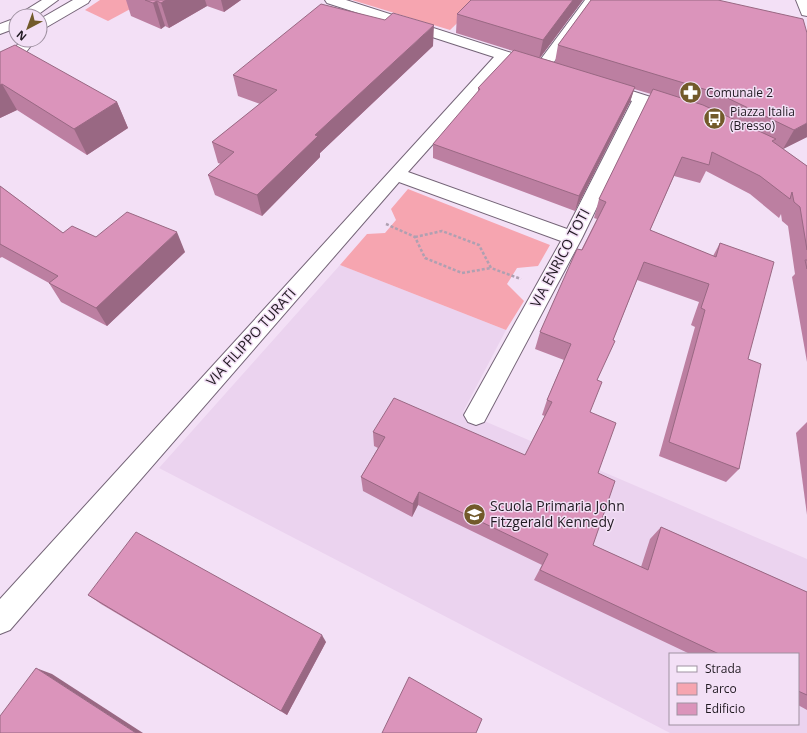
<svg xmlns="http://www.w3.org/2000/svg" width="807" height="733" font-family="'Open Sans',sans-serif">
	<rect width="100%" height="100%" fill="#f3e0f6"/>
	<path fill="#ebd3ef" fill-rule="evenodd" d="M340,265L506,330L463,412L807,559V733H670L159,468ZM670,654H798V724H670Z"/>
	<g fill="#f6a5b0">
		<polygon points="100,0 147,0 108,21 85,10"/>
		<polygon points="352,0 481,0 450,30"/>
		<polygon points="408,189 550,245 538,266 517,268 507,284 524,301 506,330 340,265 367,234 385,233 396,220 391,209"/>
	</g>
	<g fill="none" stroke-linecap="round" stroke-linejoin="round">
		<defs>
			<g id="street">
				<polygon points="325,0 346,0 521,56 524,59 521,62 516,64 507,61 408,172 567,229 632,101 598,90 596,87 598,84 604,82 610,84 682,107 684,110 682,113 676,115 646,106 582,238 484,422 476,425 468,422 464,415 561,241 399,182 10,630 0,634 0,599 494,57 327,3"/>
				<polygon points="585,0 599,0 548,70 543,72 538,70 535,67"/>
				<polygon points="796,0 807,0 807,16 802,15"/>
				<path d="M21,40H35C26,53 17,65 0,70V59L13,51Z"/>
			</g>
			<g id="secondary">
				<polygon points="42,0 58,0 36,16 19,16 21,13"/>
				<polygon points="73,0 90,0 88,3 45,28 40,29 40,19"/>
				<polygon points="16,18 16,28 0,34 0,24"/>
			</g>
		</defs>
		<use href="#street" stroke="#746477" stroke-width="2"/>
		<use href="#secondary" stroke="#746477" stroke-width="2"/>
		<g stroke="#afa0b1" stroke-width="2.5" stroke-dasharray="3 2" stroke-linecap="butt">
			<polyline points="386,224 415,237 425,258 462,273 491,268"/>
			<polyline points="415,237 442,231 479,245 491,268 521,279"/>
		</g>
		<use href="#street" fill="#fff" fill-rule="evenodd"/>
		<use href="#secondary" fill="#fff" fill-rule="evenodd"/>
	</g>
	<g fill="#bc7fa1">
		<polygon points="126,0 241,0 224,12 207,6 169,28 165,26 161,29 131,16"/>
		<polygon points="583,0 540,58 555,62 558,45 591,0 807,137 783,149 807,166 807,362 792,277 795,274 788,226 782,221 781,214 779,218 750,194 706,171 700,183 674,176 650,230 713,256 720,243 748,359 739,469 726,482 659,456 695,327 691,325 699,302 637,280 597,380 590,412 598,473 593,545 641,567 650,539 661,527 807,592 807,710 798,705 798,654 690,654 534,580 542,565 418,505 412,517 363,491 361,477 378,448 374,446 373,432 525,455 545,416 542,415 547,400 564,360 535,349 540,332 597,219 594,218 599,199 651,94 634,89 630,102 575,211 433,158 433,144 478,92 478,88 513,51 456,33 457,14"/>
		<polygon points="433,46 320,153 320,157 262,216 215,195 208,175 221,164 218,163 212,142 260,104 238,96 233,75"/>
		<polygon points="0,52 117,102 128,128 87,155 17,110 0,118"/>
		<polygon points="0,186 63,233 96,237 185,252 107,326 61,302 49,283 2,257 0,258"/>
		<polygon points="807,422 807,515 796,433"/>
		<polygon points="88,595 326,642 287,715 101,604"/>
	</g>
	<g fill="#996883">
		<polygon points="166,0 205,0 207,6 169,28 161,3"/>
		<polygon points="221,0 241,0 224,12"/>
		<polygon points="573,0 583,0 539,59 543,40"/>
		<polygon points="157,1 165,26 161,29 153,3"/>
		<polygon points="434,25 433,46 320,153 320,157 262,216 257,195 315,135"/>
		<polygon points="2,84 17,110 0,118 0,85"/>
		<polygon points="635,87 630,102 575,211 579,196"/>
		<polygon points="117,102 128,128 87,155 74,129"/>
		<polygon points="807,123 807,137 783,149 794,130"/>
		<polygon points="177,232 185,252 107,326 96,308"/>
		<polygon points="419,492 418,505 412,517 413,504"/>
		<polygon points="322,635 326,642 287,715 281,711"/>
		<polygon points="36,668 52,674 143,733 136,733"/>
	</g>
	<g fill="#db94bb" stroke="#996883">
		<polygon points="145,0 166,0 161,3 157,1 153,3"/>
		<polygon points="471,0 573,0 543,40 457,14"/>
		<polygon points="591,0 718,0 803,19 807,33 807,123 794,130 717,93 558,45"/>
		<polygon points="321,4 385,20 393,13 434,25 315,135 318,136 257,195 208,175 234,152 212,142 277,90 233,75"/>
		<polygon points="15,45 117,102 74,129 2,84 0,85 0,52"/>
		<polygon points="514,50 635,87 579,196 433,144 480,89 478,88"/>
		<polygon points="653,89 703,105 776,139 772,141 807,166 807,250 800,207 794,202 792,192 790,199 760,176 712,152 709,165 682,157 650,230 716,257 720,243 774,262 748,359 761,364 739,469 669,442 705,310 701,308 709,284 644,262 613,340 615,341 597,380 602,382 590,412 616,423 598,473 615,481 593,545 648,570 661,527 807,592 807,695 798,691 798,654 719,654 540,570 548,554 419,492 413,504 361,477 385,437 373,432 394,398 525,455 552,402 547,400 571,344 540,332 577,249 582,250 606,202 599,199"/>
		<polygon points="0,186 63,233 72,226 96,237 127,212 177,232 96,308 49,283 58,276 0,244"/>
		<polygon points="805,260 807,260 807,269"/>
		<polygon points="136,532 322,635 281,711 88,595"/>
		<polygon points="36,668 136,733 0,733 0,716"/>
		<polygon points="409,677 482,719 476,733 382,733"/>
	</g>
	<defs>
		<symbol id="pharmacy-disc" viewBox="-11 -11 22 22"><circle r="9.5" fill="#725a2a" stroke="#f3e0f6"/><path d="M-2-6h4v4h4v4h-4v4h-4v-4h-4v-4h4Z" fill="#fff"/></symbol>
		<symbol id="bus-disc" viewBox="-11 -11 22 22"><circle r="9.5" fill="#725a2a" stroke="#f3e0f6"/><path d="M-5-6H5V4H4V6H2V4H-2V6H-4V4H-5ZM-3.5-4V0h7V-4ZM-3.5 1.2v1.5H-2V1.2ZM2 1.2v1.5H3.5V1.2Z" fill="#fff"/></symbol>
		<symbol id="school-disc" viewBox="-11 -11 22 22"><circle r="9.5" fill="#725a2a" stroke="#f3e0f6"/><path d="M0-5L7-2L0 1L-7-2ZM-4 1L0 2.5L4 1V4Q0 6-4 4Z" fill="#fff"/></symbol>
	</defs>
	<g fill-rule="evenodd">
		<use href="#pharmacy-disc" x="678" y="80" width="25" height="25"/>
		<use href="#bus-disc" x="702" y="106" width="25" height="25"/>
		<use href="#school-disc" x="462" y="502" width="25" height="25"/>
	</g>
	<g text-anchor="middle" stroke-width="3" stroke-linejoin="round" paint-order="stroke">
		<g font-size="12" fill="#211a22" stroke="#f3e0f6" text-anchor="start">
			<text x="706" y="97">Comunale 2</text>
			<text x="730" y="116">Piazza Italia<tspan x="730" dy="14">(Bresso)</tspan></text>
		</g>
		<g font-size="14" fill="#211a22" stroke="#f3e0f6">
			<text transform="translate(560 258) rotate(-62)" y="5">VIA ENRICO TOTI</text>
			<text transform="translate(251 337) rotate(-48)" y="5">VIA FILIPPO TURATI</text>
		</g>
		<g font-size="14" fill="#211a22" stroke="#f3e0f6" text-anchor="start">
			<text x="490" y="511">Scuola Primaria John<tspan x="490" dy="16">Fitzgerald Kennedy</tspan></text>
		</g>
	</g>
	<rect x="669" y="653" width="130" height="72" fill="#f3e0f6" stroke="#9f91a1"/>
	<rect x="677" y="666" width="20" height="6" fill="#ffffff" stroke="#9f91a1"/>
	<text x="705" y="673" font-size="12" fill="#211a22">Strada</text>
	<rect x="677" y="683" width="20" height="12" fill="#f6a5b0" stroke="#9f91a1"/>
	<text x="705" y="693" font-size="12" fill="#211a22">Parco</text>
	<rect x="677" y="703" width="20" height="12" fill="#db94bb" stroke="#9f91a1"/>
	<text x="705" y="713" font-size="12" fill="#211a22">Edificio</text>
	<g transform="translate(28 28) rotate(221)"><circle r="19" fill="#f3e0f6" stroke="#9f91a1"/>
	<path d="M0-3L7 15L0 10L-7 15Z" fill="#725a2a"/>
	<text y="-6" font-size="11" font-weight="bold" text-anchor="middle" fill="#211a22">N</text>
	</g>
</svg>
